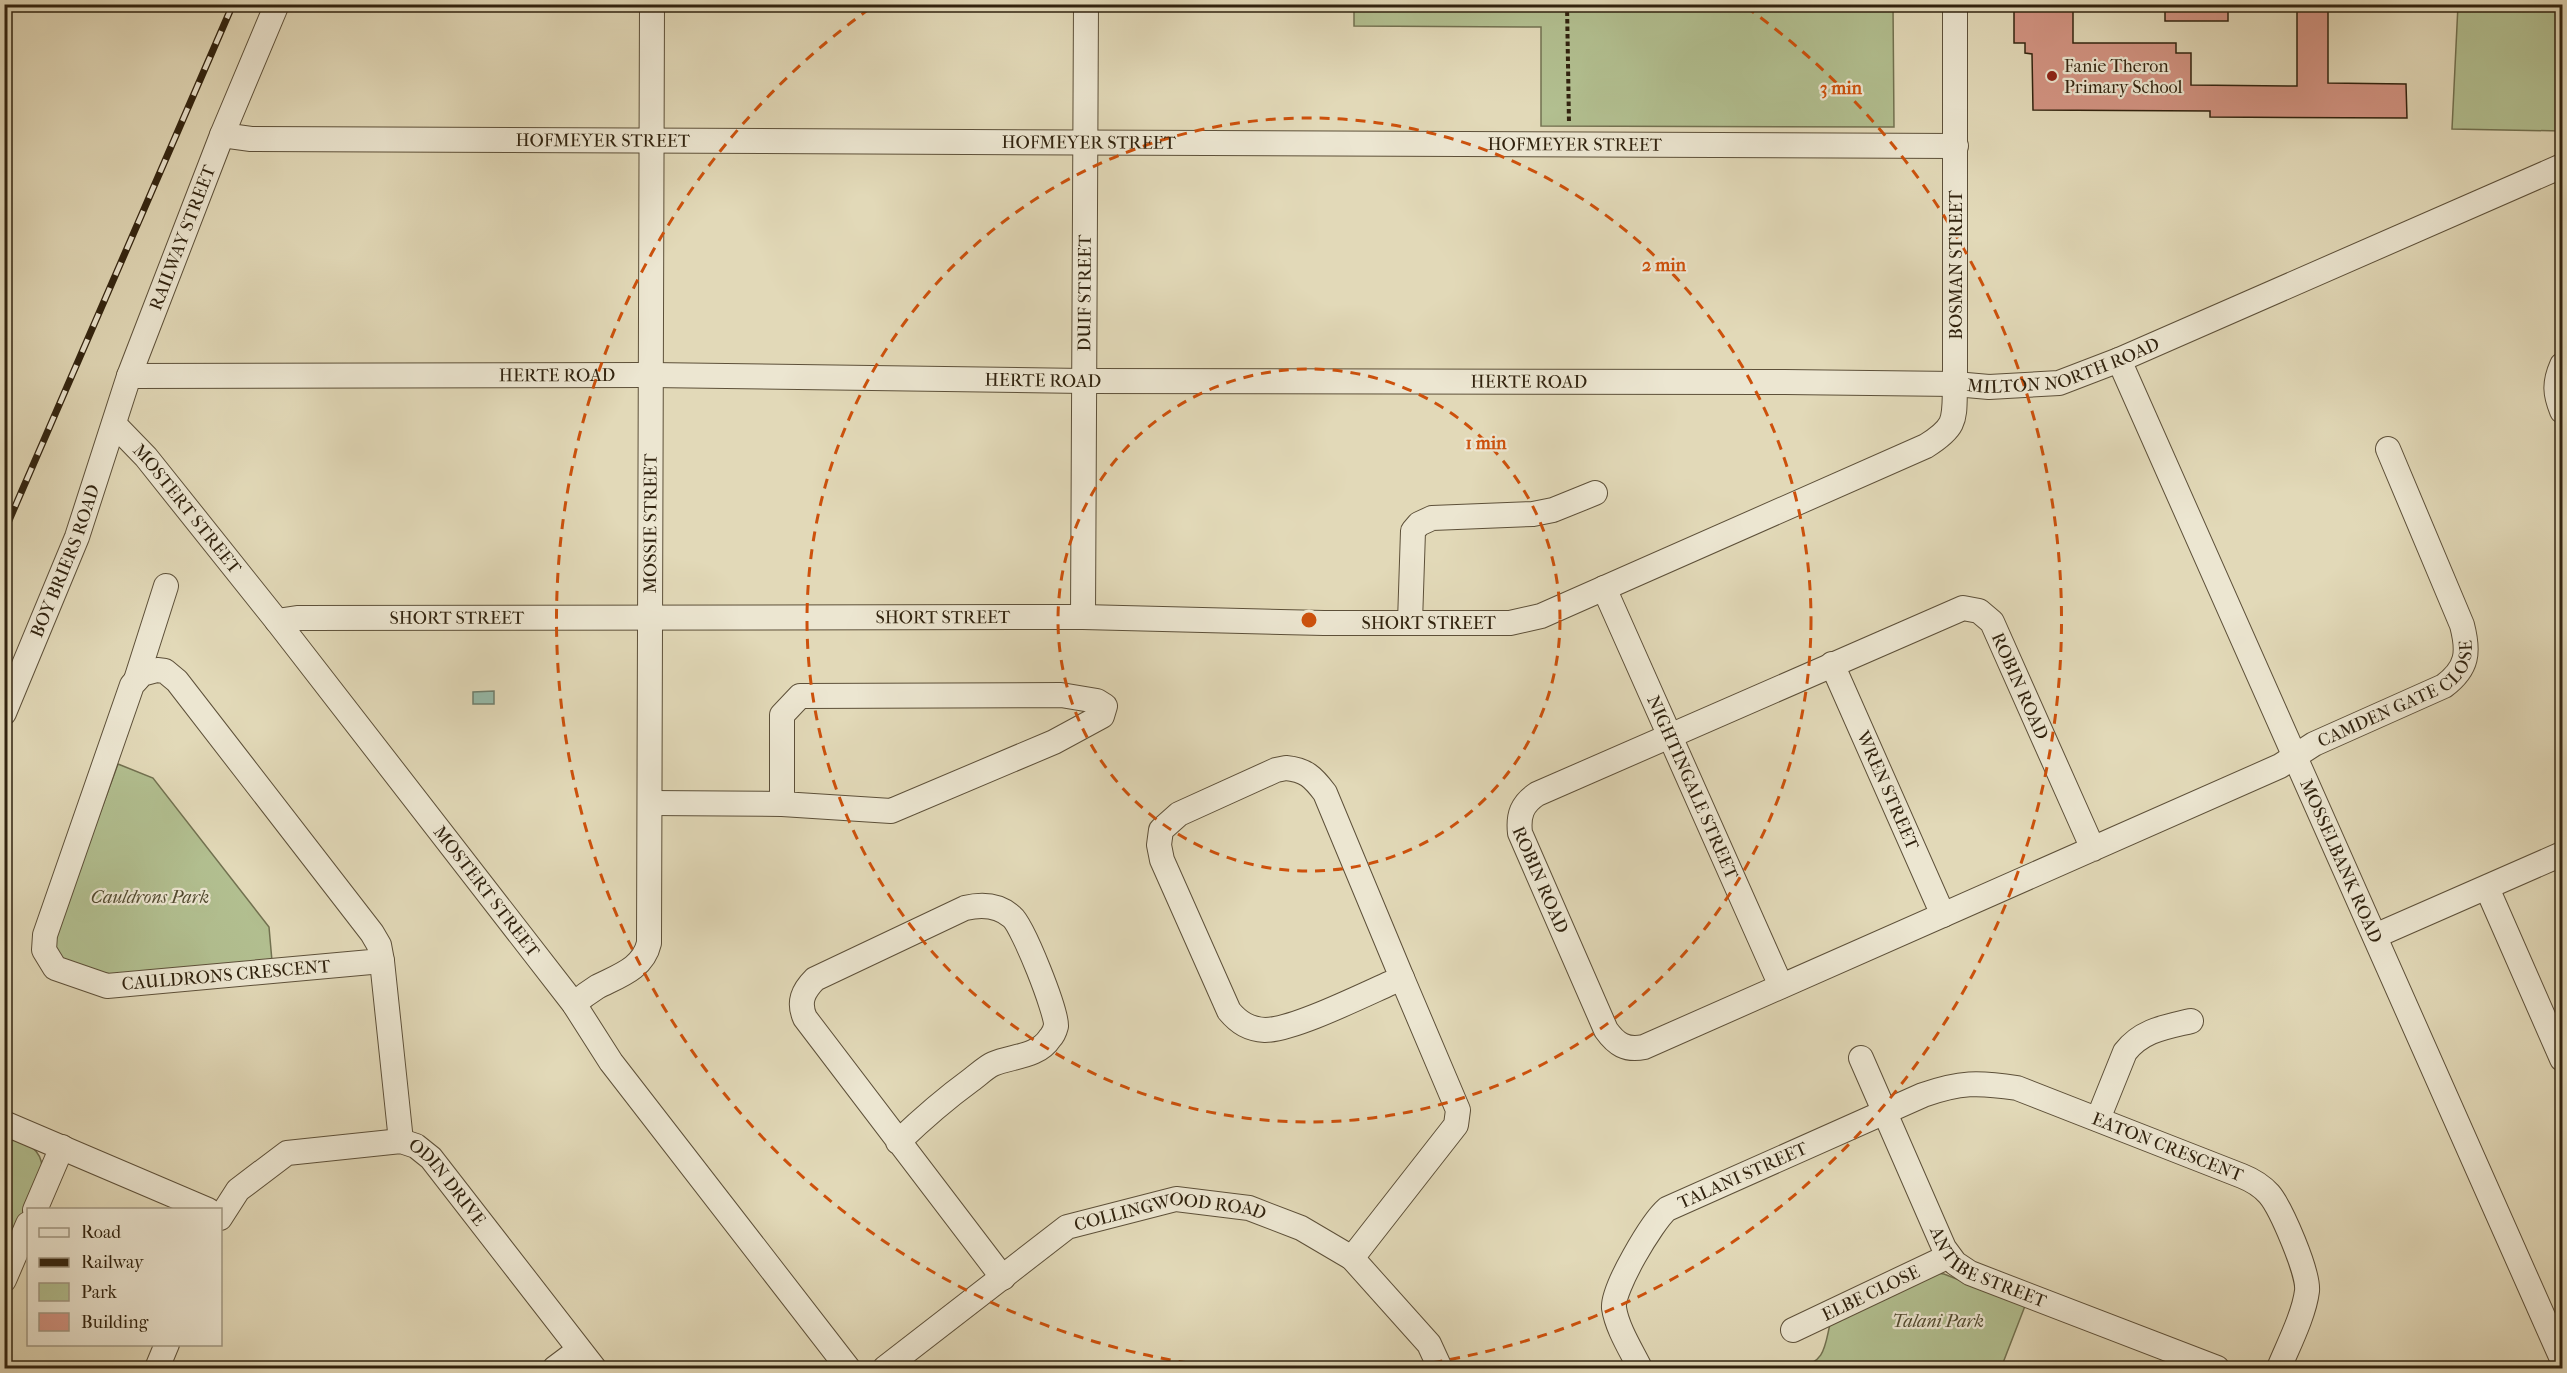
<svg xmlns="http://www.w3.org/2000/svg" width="2567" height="1373" font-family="'IM FELL French Canon',serif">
	<rect width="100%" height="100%" fill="#e2d9b8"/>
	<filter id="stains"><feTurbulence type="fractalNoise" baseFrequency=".00333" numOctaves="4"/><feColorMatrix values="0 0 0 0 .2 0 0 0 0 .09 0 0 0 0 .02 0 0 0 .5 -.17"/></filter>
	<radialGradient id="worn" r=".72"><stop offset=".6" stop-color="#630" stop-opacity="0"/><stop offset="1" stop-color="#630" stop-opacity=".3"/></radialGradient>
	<g fill="#b2bf90" stroke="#727150" stroke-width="1.5">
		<polygon points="1354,5 1893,5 1894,127 1541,126 1541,27 1354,26"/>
		<polygon points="2458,5 2562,5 2562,131 2452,129"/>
		<polygon points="118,764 153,778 269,927 272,961 113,976 67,962 56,951 54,938"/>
		<path d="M5,1133C21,1141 41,1146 42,1167L5,1257Z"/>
		<path d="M1936,1273L1944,1274L2025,1306L2001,1368H1799V1366C1825,1364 1825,1345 1830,1324Z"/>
	</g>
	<polygon fill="#96bbaa" stroke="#6e7e6c" stroke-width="1.5" points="494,691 494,704 473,704 473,692"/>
	<g fill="#d39483" stroke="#31230f" stroke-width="1.5">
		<polygon points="2014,4 2073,4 2073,43 2176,43 2176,53 2191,53 2191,85 2297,86 2297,4 2328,4 2328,83 2406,84 2407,118 2210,117 2210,111 2033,110 2032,54 2025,53 2025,43 2014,43"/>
		<rect x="2165" y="4" width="63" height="17"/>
	</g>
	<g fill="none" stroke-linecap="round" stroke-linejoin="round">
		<defs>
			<g id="minor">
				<path id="s1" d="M222,135L251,139L1956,146"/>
				<path id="s2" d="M2119,360L2562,1359"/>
				<path d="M2562,365C2554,383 2555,394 2562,411"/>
				<path id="s3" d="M129,376L651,375L1084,381L1785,382L1955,384L1989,387L2059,383L2119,360L2562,166"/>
				<path id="s4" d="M114,424L146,457L277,621L574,1004L611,1062L848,1368"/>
				<path id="s5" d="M1604,588L1781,986"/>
				<path id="s6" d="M1083,617L1086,4"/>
				<path id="s7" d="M277,621L297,618L1083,617L1324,623H1510L1541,616L1926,446C1958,426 1954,419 1955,384V4"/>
				<polyline points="1410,622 1413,531 1419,524 1432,518 1533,514 1553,510 1595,493"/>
				<path id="s8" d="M1832,664L1943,915"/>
				<polygon points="157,670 165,671 177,681 372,933 379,945 382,961 107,986 55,968 44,950 45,935 132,685 142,674"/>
				<polyline points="136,680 166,586"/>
				<path id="s9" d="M4,713L77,537L129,376L222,135L277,4"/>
				<path d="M1286,768C1306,770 1313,777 1325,793L1402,978C1371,991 1295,1030 1265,1030C1249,1029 1239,1023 1229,1011L1162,860L1159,845L1161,830L1179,814L1276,770Z"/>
				<polyline points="650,803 782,804 782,715 800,696 1061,695 1097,701 1105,706 1102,716 1054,742 891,811 782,804"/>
				<path id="s10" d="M2093,849L1992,622L1979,611L1963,608L1537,794C1522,804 1518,815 1520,833L1606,1030C1616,1044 1626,1051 1644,1047L2280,766L2314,744L2444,686C2468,668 2469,652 2462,625L2388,449"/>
				<polyline points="2487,888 2562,1059"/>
				<polyline points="2375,936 2562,854"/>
				<polyline points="382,961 401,1141"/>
				<path id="s11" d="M574,1004C581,998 589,992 597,987C618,976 643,969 649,943L652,4"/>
				<path id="s12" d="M1861,1058L1944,1248L1955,1263L1970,1273L2217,1368"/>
				<path d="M2098,1119L2125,1052C2142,1030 2166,1027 2191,1021"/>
				<polyline points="4,1123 208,1210"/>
				<path d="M898,1142C922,1119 945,1099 971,1080C978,1075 986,1067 993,1064C1012,1056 1038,1057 1050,1038C1053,1035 1055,1030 1056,1026C1057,1012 1023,926 1012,917C999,905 982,904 965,908L815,979C803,991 798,1002 805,1018L1003,1278"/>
				<polyline points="35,1210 62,1147"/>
				<path id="s13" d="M220,1218L238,1190L287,1153L401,1141L416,1146L431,1158L594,1368"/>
				<polyline points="1352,1258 1456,1125 1458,1110 1402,978"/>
				<polyline points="4,1280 28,1224"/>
				<path id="s14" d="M1793,1330L1949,1256"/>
				<polyline points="157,1368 167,1344"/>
				<polyline points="555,1368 579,1350"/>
				<path id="s15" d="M885,1368L1067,1227L1176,1199L1249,1208L1301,1228L1352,1258L1429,1344L1440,1368"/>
				<path id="s16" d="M1640,1368C1631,1350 1617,1328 1614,1308C1612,1289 1652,1222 1667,1209L1923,1095C1960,1082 1978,1082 2017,1088L2242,1176C2252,1180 2261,1185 2269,1194C2281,1208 2309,1273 2307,1291C2304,1315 2288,1346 2279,1368"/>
			</g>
		</defs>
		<use href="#minor" stroke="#5d5039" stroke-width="26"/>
		<polyline stroke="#31230f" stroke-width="4" stroke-dasharray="4.5 3" stroke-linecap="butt" points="1567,4 1569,124"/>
		<use href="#minor" stroke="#ece6d1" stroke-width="24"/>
		<defs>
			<polyline id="rail" points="4,532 233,4"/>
		</defs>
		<use href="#rail" stroke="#31230f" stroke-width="7"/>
		<use href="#rail" stroke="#ece6d1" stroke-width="4.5" stroke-dasharray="14" stroke-linecap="butt"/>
	</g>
	<g fill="none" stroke="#cd510c" stroke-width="3" stroke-dasharray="10 8">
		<circle cx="1309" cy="620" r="251"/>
		<circle cx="1309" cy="620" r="502"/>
		<path d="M1224 1368A753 753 0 0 1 872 7M1746 7A753 753 0 0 1 1394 1368"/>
	</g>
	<circle fill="#8f2418" stroke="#ece6d1" stroke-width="2" cx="2052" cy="76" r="6"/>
	<g text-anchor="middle" stroke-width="4.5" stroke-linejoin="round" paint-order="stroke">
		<g font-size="18" fill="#31230f" stroke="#ece6d1" text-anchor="start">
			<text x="2064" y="72">Fanie Theron<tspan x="2064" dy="21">Primary School</tspan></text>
		</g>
		<g font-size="18" fill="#31230f" stroke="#ece6d1">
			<text dy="6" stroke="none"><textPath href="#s1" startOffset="381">HOFMEYER STREET</textPath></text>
			<text dy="6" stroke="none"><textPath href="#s1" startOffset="867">HOFMEYER STREET</textPath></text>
			<text dy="6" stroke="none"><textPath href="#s1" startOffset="1353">HOFMEYER STREET</textPath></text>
			<text dy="6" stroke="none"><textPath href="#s9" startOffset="508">RAILWAY STREET</textPath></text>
			<text transform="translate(1956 265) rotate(-90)" y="6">BOSMAN STREET</text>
			<text dy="6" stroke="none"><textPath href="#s6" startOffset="324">DUIF STREET</textPath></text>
			<text dy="6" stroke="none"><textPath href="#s3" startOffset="1938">MILTON NORTH ROAD</textPath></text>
			<text dy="6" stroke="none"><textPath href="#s3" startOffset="428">HERTE ROAD</textPath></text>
			<text dy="6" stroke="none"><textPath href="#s3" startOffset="914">HERTE ROAD</textPath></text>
			<text dy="6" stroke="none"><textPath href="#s3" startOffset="1400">HERTE ROAD</textPath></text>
			<text dy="6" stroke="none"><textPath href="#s4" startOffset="112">MOSTERT STREET</textPath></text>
			<text dy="6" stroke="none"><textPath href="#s11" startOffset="519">MOSSIE STREET</textPath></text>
			<text dy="6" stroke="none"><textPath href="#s9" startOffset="164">BOY BRIERS ROAD</textPath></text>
			<text dy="6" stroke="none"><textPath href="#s7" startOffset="666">SHORT STREET</textPath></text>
			<text dy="6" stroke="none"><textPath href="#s7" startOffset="180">SHORT STREET</textPath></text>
			<text dy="6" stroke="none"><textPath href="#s7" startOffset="1152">SHORT STREET</textPath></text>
			<text transform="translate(2020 686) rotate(66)" y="6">ROBIN ROAD</text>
			<text dy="6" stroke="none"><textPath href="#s10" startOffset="1888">CAMDEN GATE CLOSE</textPath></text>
			<text dy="6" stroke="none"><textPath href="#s5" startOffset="218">NIGHTINGALE STREET</textPath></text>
			<text dy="6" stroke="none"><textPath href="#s8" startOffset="138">WREN STREET</textPath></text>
			<text dy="6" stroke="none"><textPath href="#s2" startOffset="548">MOSSELBANK ROAD</textPath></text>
			<text dy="6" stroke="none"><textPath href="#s10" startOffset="843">ROBIN ROAD</textPath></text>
			<text dy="6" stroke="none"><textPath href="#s4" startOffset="598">MOSTERT STREET</textPath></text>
			<text transform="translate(226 975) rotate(-5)" y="6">CAULDRONS CRESCENT</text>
			<text dy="6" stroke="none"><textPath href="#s16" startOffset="717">EATON CRESCENT</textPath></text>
			<text dy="6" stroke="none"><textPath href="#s16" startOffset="262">TALANI STREET</textPath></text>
			<text dy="6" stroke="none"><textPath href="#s13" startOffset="273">ODIN DRIVE</textPath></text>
			<text dy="6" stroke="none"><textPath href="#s15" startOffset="336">COLLINGWOOD ROAD</textPath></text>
			<text dy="6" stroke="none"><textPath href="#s12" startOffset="255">ANTIBE STREET</textPath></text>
			<text dy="6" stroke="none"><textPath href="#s14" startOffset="86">ELBE CLOSE</textPath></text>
		</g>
		<g font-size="18" font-style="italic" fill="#514a2f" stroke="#ece6d1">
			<text x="150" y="903">Cauldrons Park</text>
			<text x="1938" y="1327">Talani Park</text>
		</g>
	</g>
	<circle cx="1309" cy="620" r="9" fill="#cd510c" stroke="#ece6d1" stroke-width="3"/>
	<g font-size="18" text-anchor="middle" font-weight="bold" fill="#cd510c" stroke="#ece6d1" stroke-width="4.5" stroke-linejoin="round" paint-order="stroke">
		<text x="1841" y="94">3 min</text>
		<text x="1664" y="271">2 min</text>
		<text x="1486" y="449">1 min</text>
	</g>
	<rect width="2567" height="1373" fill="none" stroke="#e2d9b8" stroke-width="24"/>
	<rect x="6" y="6" width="2555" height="1361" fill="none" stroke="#31230f" stroke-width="3"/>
	<rect x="12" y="12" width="2543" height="1349" fill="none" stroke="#31230f" stroke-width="1.5"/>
	<rect x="27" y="1208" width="195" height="138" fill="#ece6d1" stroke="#a19883" stroke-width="1.5"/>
	<rect x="39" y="1228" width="30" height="9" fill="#ece6d1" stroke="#a19883" stroke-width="1.5"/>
	<text x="81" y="1238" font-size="18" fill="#31230f">Road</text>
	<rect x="39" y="1258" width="30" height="9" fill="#31230f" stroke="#a19883" stroke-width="1.5"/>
	<text x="81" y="1268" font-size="18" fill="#31230f">Railway</text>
	<rect x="39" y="1283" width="30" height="18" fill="#b2bf90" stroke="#a19883" stroke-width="1.5"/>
	<text x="81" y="1298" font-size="18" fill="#31230f">Park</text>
	<rect x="39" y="1313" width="30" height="18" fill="#d39483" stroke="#a19883" stroke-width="1.5"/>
	<text x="81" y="1328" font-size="18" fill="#31230f">Building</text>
	<rect width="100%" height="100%" filter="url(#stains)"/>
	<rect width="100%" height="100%" fill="url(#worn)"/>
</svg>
